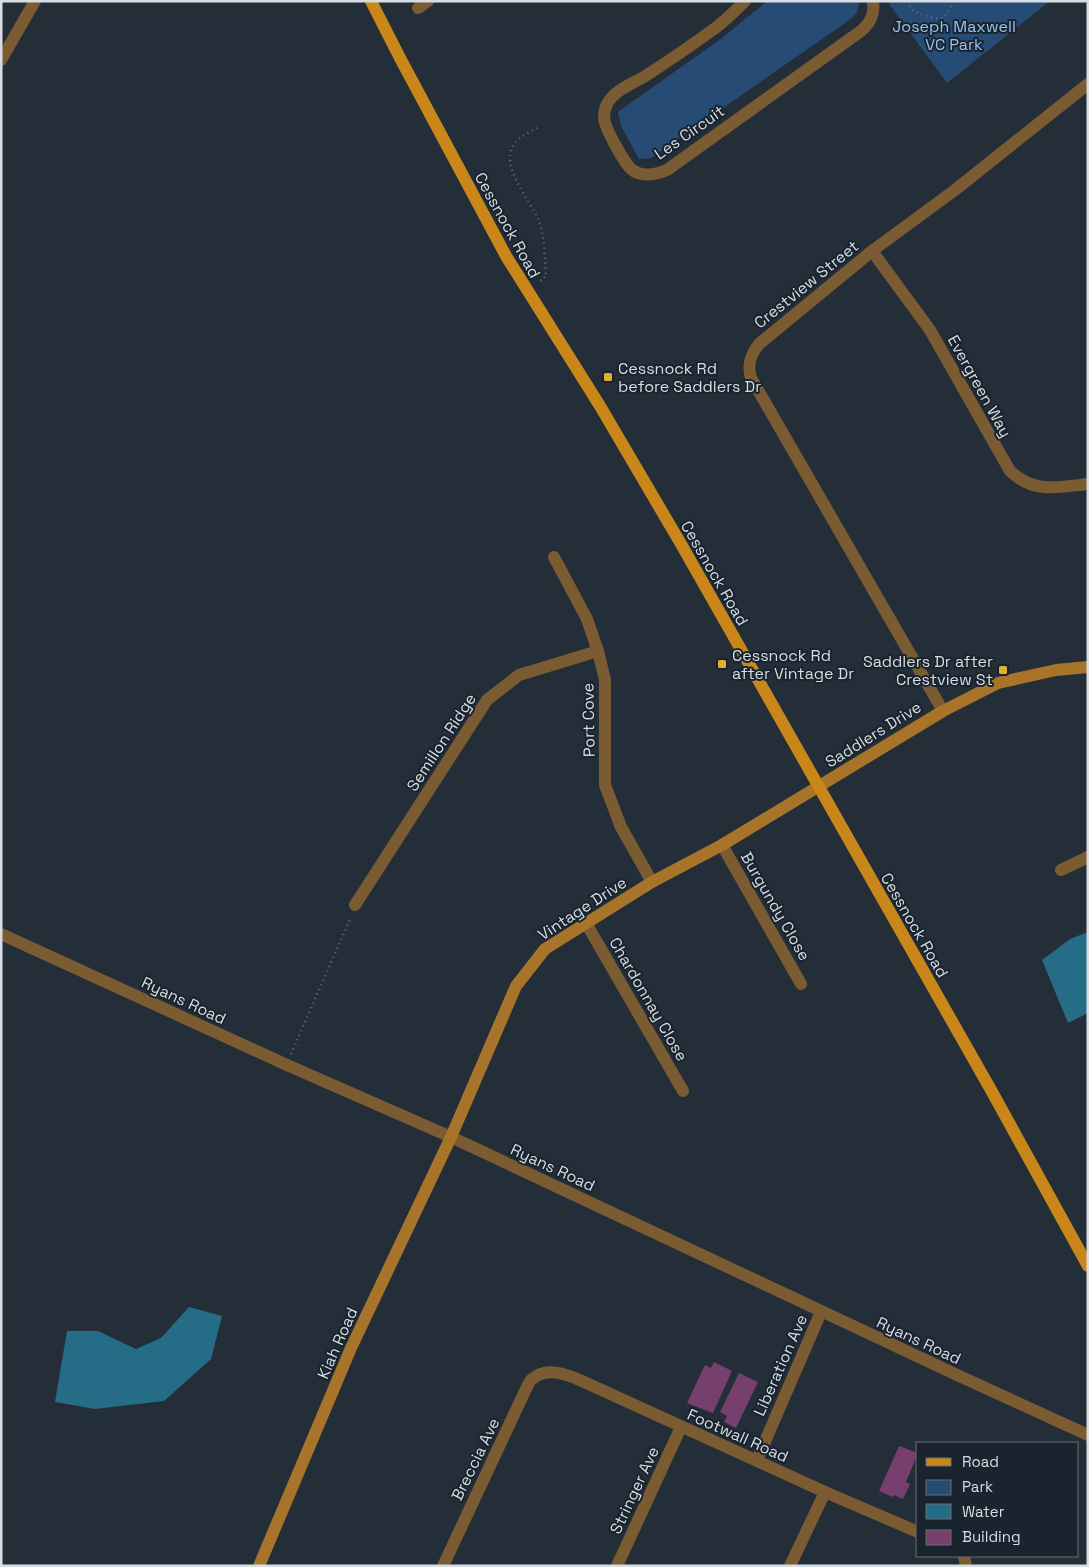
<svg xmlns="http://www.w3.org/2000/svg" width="1089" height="1567" font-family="'Space Grotesk',sans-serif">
	<rect width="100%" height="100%" fill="#242e39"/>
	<g fill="#264c75">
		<polygon points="767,1 859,2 857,12 851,19 651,158 639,159 621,126 618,112 722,38"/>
		<polygon points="887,1 1050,1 947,83"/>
	</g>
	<g fill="#256c87">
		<polygon points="1088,932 1088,1013 1068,1023 1042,960 1070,939"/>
		<polygon points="189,1307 222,1316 211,1359 164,1401 95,1409 55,1402 67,1331 98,1331 136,1349 161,1338"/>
	</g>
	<g fill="#763f6e">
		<polygon points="714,1362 732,1371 713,1413 687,1403 705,1365 711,1368"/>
		<polygon points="739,1373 758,1382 736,1428 724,1422 727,1416 720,1412"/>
		<polygon points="899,1446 918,1453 906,1482 910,1484 903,1499 894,1495 893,1497 879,1491"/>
	</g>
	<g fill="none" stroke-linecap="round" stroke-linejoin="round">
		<g stroke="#656d77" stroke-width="2.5" stroke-dasharray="1 4" stroke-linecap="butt">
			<path d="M908,1C909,4 909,6 912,9C916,13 937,21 942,18C947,15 951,7 953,1"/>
			<path d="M537,128C530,132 520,136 515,143C498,164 529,199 538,219C545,236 545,258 546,276L538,283"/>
			<polyline points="291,1054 351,917"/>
		</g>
		<g stroke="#7b5b31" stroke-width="12">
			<path d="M745,1C735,11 725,21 714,29C692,45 670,60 647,75C635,83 615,89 607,104C605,108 604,113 604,118C605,129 624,162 631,169C642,178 655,175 667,170L861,31C870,23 875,15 873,1"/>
			<polyline points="418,8 428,1"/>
			<polyline points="1,60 35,1"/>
			<path d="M872,251L930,330L1010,471C1034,494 1058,487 1088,484"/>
			<polyline points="554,557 587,619 598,651 605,680 605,785 621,827 652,882"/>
			<path d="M943,711L751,378C747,365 750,355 759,344L872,251L955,190L1088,84"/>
			<polyline points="722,845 801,984"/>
			<polyline points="1061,870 1088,857"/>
			<polyline points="355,905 487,700 519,675 598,651"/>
			<polyline points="586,923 683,1091"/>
			<polyline points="1,934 287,1065 451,1137 955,1374 1088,1435"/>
			<polyline points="757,1460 821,1312"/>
			<polyline points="964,1556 966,1566"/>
			<path d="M443,1566L525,1391C527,1388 528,1383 531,1380C546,1366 566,1374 582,1381L825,1492L918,1532"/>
			<polyline points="617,1566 681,1427"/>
			<polyline points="790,1566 825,1492"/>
		</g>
		<polyline stroke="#a77429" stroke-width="12" points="259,1566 351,1348 451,1137 516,986 545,949 652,882 722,845 943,711 998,683 1056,670 1088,667"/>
		<polyline stroke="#c9871a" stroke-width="12" points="371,1 400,58 506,256 600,406 681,544 991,1090 1088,1266"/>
	</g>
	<g fill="#dfb034" stroke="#1a242e" stroke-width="2">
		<rect x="603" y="372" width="10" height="10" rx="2.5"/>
		<rect x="717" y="659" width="10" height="10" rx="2.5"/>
		<rect x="998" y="665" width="10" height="10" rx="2.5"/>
	</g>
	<g text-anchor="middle" stroke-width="4" stroke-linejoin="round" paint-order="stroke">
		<g font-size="16" fill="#99c2f0" stroke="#1a242e">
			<text x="954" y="32">Joseph Maxwell<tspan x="954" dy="18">VC Park</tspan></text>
		</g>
		<g font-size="16" fill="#d7dde4" stroke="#1a242e">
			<text transform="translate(689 132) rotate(-35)" y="6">Les Circuit</text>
			<text transform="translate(508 225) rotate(61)" y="6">Cessnock Road</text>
			<text transform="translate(806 284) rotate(-39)" y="6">Crestview Street</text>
			<text transform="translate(980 386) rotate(61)" y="6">Evergreen Way</text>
			<text transform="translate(715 573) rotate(60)" y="6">Cessnock Road</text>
			<text transform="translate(588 720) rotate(-91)" y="6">Port Cove</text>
			<text transform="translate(873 734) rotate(-32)" y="6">Saddlers Drive</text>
			<text transform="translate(441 742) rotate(-57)" y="6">Semillon Ridge</text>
			<text transform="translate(776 906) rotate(60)" y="6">Burgundy Close</text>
			<text transform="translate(582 908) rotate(-33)" y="6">Vintage Drive</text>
			<text transform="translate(915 925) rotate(60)" y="6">Cessnock Road</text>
			<text transform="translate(649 999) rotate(60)" y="6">Chardonnay Close</text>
			<text transform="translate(184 1000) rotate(25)" y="6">Ryans Road</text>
			<text transform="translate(553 1167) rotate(25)" y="6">Ryans Road</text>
			<text transform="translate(919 1340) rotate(25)" y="6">Ryans Road</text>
			<text transform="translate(337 1343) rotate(-66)" y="6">Kiah Road</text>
			<text transform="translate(780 1365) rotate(-66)" y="6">Liberation Ave</text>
			<text transform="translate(738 1435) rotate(24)" y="6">Footwall Road</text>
			<text transform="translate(475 1459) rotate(-64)" y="6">Breccia Ave</text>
			<text transform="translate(634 1490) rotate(-65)" y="6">Stringer Ave</text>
		</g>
		<g font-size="16" fill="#d7dde4" stroke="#1a242e" text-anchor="start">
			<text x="618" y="374">Cessnock Rd<tspan x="618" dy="18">before Saddlers Dr</tspan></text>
			<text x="732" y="661">Cessnock Rd<tspan x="732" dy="18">after Vintage Dr</tspan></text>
			<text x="993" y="667" text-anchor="end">Saddlers Dr after<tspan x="993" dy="18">Crestview St</tspan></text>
		</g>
	</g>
	<rect width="1089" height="1567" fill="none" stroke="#d7dde4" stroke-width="5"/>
	<rect x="916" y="1442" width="162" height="115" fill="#1a242e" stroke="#666e77"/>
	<rect x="926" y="1458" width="25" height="8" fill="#c9871a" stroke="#666e77"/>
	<text x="962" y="1467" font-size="15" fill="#d7dde4">Road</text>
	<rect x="926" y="1480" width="25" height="15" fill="#264c75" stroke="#666e77"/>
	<text x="962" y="1492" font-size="15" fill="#d7dde4">Park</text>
	<rect x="926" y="1504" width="25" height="15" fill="#256c87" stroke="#666e77"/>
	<text x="962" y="1517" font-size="15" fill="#d7dde4">Water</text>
	<rect x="926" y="1530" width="25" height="15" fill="#763f6e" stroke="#666e77"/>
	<text x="962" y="1542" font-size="15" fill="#d7dde4">Building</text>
</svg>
